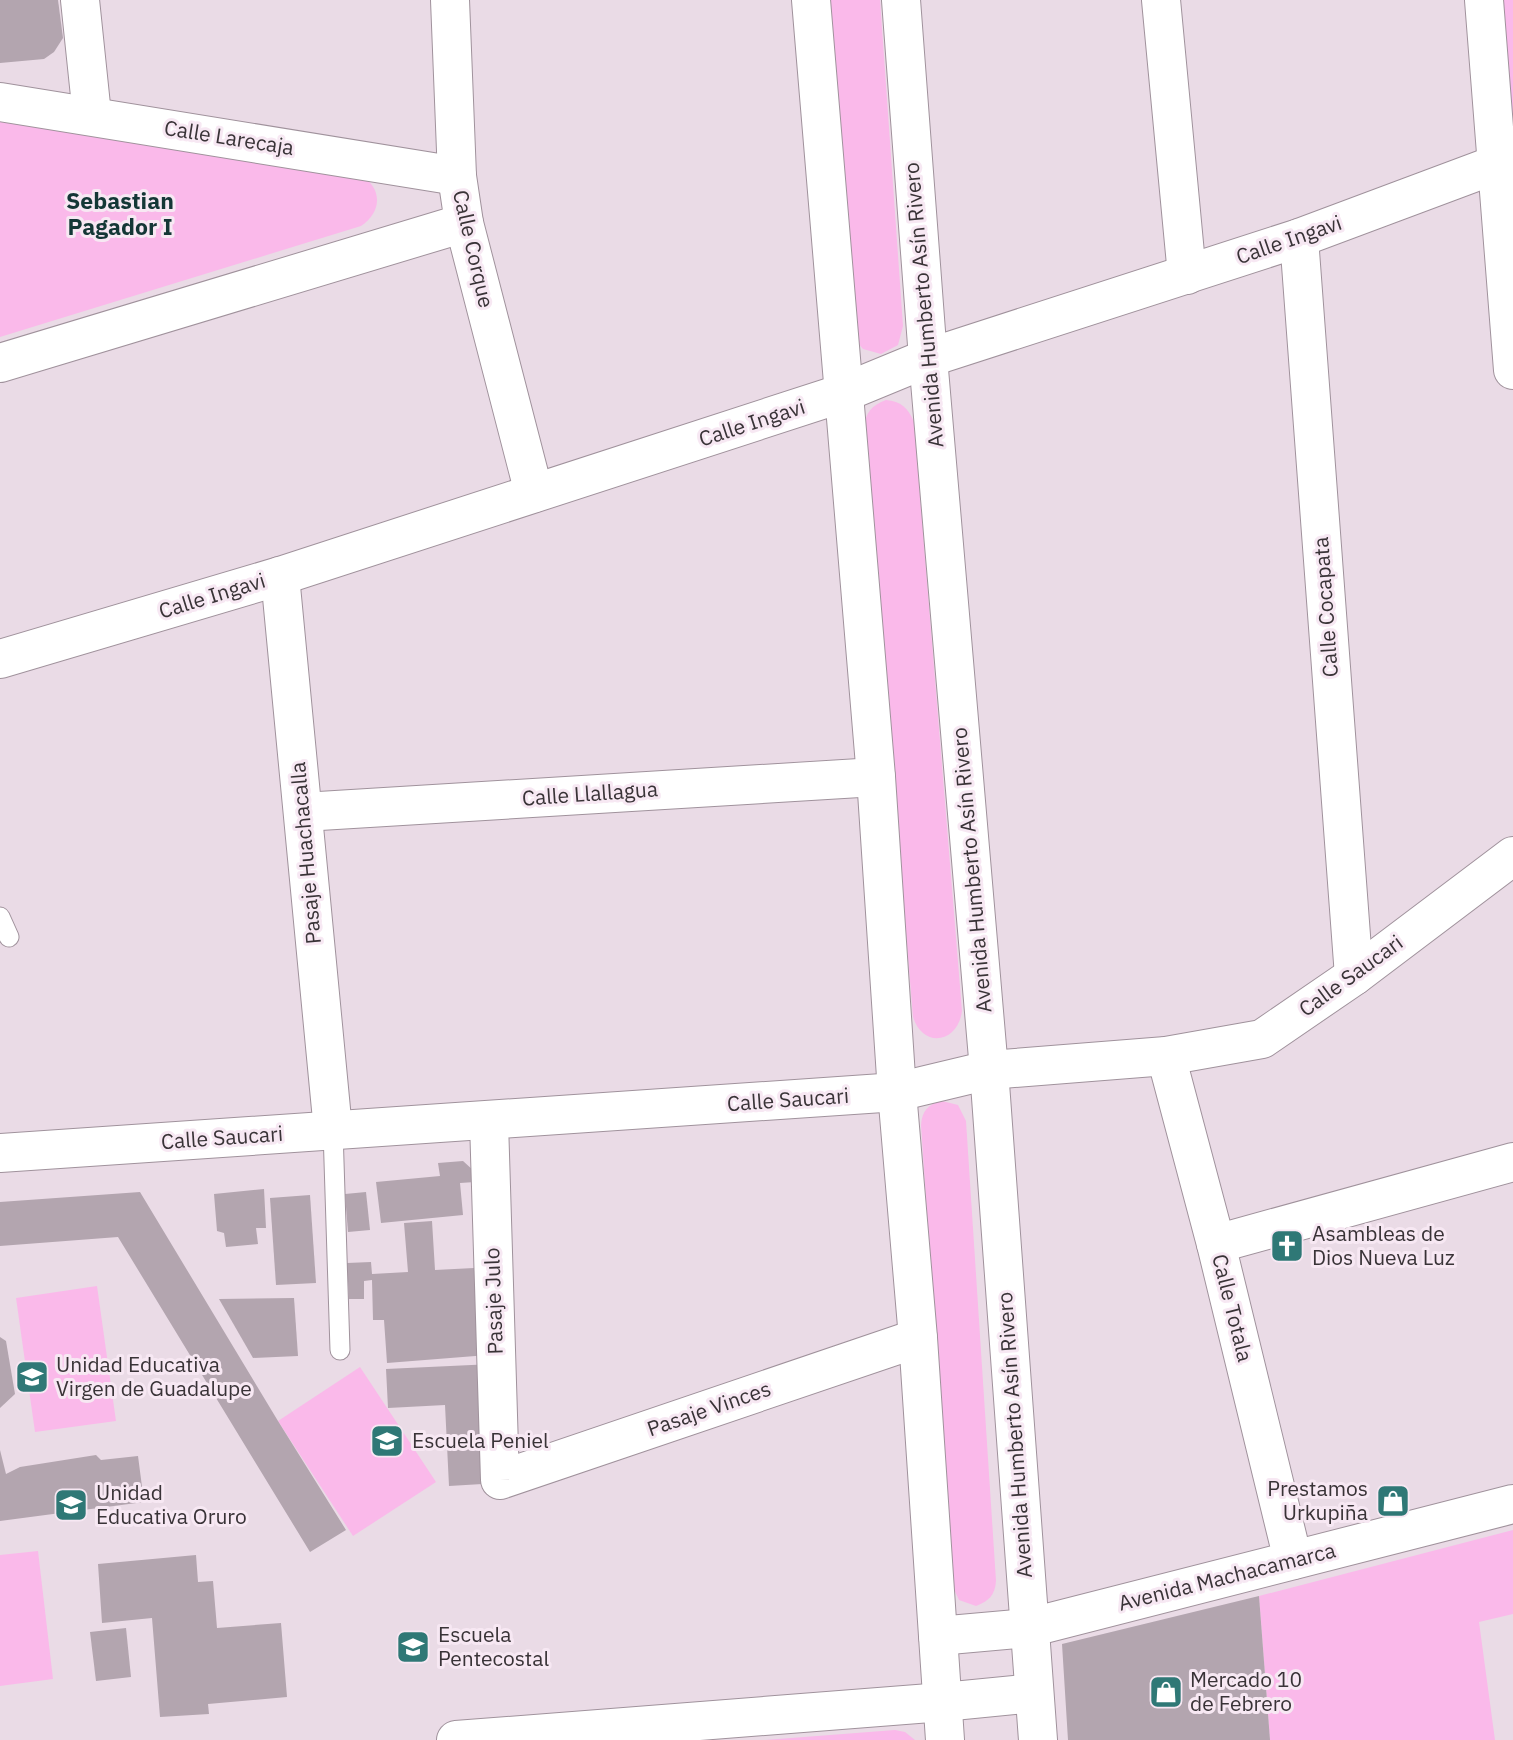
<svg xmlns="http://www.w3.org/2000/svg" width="1513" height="1740" font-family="'IBM Plex Sans',sans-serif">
	<rect width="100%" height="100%" fill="#eadbe6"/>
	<g fill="#fab9ea">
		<polygon points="830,0 880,0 903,326 898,345 881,354 863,349 857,342"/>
		<polygon points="1493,0 1513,0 1513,224"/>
		<path d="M0,122L360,174C382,188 383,211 361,226L0,337Z"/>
		<path d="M886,400C901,401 908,408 914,422L962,1011C958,1043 923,1049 913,1017L864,428C865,413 872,405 886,400Z"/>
		<path d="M942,1101L958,1105L966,1121L996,1581C995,1595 989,1601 976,1606L959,1600L952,1585L921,1125C922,1111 928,1104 942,1101Z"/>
		<polygon points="97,1286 116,1421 35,1432 16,1298"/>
		<polygon points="360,1367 436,1482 353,1536 278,1421"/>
		<polygon points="1513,1530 1513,1614 1479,1622 1495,1740 1270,1740 1259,1596"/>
		<polygon points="38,1551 53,1679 0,1686 0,1555"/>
		<polygon points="895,1730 905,1732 915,1740 765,1740"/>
	</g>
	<g fill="#b3a5af">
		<polygon points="0,0 58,0 63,38 54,52 44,59 0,63"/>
		<polygon points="463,1161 474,1171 475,1182 460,1183 463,1215 381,1223 376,1182 440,1176 438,1163"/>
		<polygon points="264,1189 266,1228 256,1228 258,1244 226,1247 224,1233 217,1231 214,1194"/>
		<polygon points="140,1192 278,1421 346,1530 310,1552 118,1237 0,1246 0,1202"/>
		<polygon points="366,1192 370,1230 348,1232 345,1194"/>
		<polygon points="310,1195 316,1283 276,1285 270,1198"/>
		<polygon points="432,1221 435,1270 474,1268 477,1313 488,1355 387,1363 384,1320 373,1320 372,1280 364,1281 364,1299 349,1299 347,1263 371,1262 372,1274 408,1272 404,1223"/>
		<polygon points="294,1298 298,1356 253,1358 219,1299"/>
		<polygon points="0,1337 6,1341 15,1394 0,1408"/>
		<polygon points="493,1364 499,1483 449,1486 445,1405 388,1408 386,1369"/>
		<polygon points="0,1450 6,1474 20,1467 96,1455 101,1460 138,1456 144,1502 0,1521"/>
		<polygon points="196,1555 198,1582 213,1581 217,1628 281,1623 287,1697 208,1704 209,1714 160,1717 152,1618 102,1623 98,1564"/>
		<polygon points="1259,1596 1270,1740 1068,1740 1062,1644"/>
		<polygon points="126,1628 131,1677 96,1681 90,1632"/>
	</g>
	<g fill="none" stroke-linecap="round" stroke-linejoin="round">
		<defs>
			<g id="service">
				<polyline points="0,917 9,937"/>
				<polyline points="333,1130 340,1350"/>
			</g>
			<g id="minor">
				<polyline points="80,0 92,115"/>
				<polyline points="1161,0 1187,275"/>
				<polyline points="1484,0 1513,370"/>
				<polyline points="464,223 534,493"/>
				<polyline points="1299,238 1354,976"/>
				<polyline points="280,576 333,1130"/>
				<polyline points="0,659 280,576 843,393 928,358 1299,238 1497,164"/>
				<polyline points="303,812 876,777"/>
				<polyline points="1166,1056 1216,1244 1293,1560"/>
				<polyline points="489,1122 500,1480 918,1338"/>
				<polyline points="0,1153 897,1092 989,1070 1166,1056 1262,1039 1354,976 1513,856"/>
				<polyline points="1216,1244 1513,1162"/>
			</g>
			<g id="tertiary">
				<polyline points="811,0 876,777 897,1092 918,1338 945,1740"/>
				<polyline points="901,0 928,358 989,1070 1038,1740"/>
				<polyline points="0,102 457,176"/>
				<polyline points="0,363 464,223 457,176 450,0"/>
				<polyline points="938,1636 1028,1628 1513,1504"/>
				<polyline points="456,1740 943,1702 1034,1693"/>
			</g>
		</defs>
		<use href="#service" stroke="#a0929c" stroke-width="21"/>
		<use href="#minor" stroke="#a0929c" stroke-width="40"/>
		<use href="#tertiary" stroke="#a0929c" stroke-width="40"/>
		<use href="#service" stroke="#fff" stroke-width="19"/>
		<use href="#minor" stroke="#fff" stroke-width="38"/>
		<use href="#tertiary" stroke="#fff" stroke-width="38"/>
	</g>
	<defs>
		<symbol id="church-square" viewBox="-11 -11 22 22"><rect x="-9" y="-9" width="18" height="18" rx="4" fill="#2f7876" stroke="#f7e8f3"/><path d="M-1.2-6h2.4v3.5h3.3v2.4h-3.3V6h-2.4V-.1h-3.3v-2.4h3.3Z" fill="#fff"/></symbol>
		<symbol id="school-square" viewBox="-11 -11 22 22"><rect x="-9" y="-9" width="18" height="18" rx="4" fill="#2f7876" stroke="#f7e8f3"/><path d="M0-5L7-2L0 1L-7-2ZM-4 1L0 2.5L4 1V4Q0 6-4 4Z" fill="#fff"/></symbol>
		<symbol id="shop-square" viewBox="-11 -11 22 22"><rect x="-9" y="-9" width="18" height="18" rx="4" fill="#2f7876" stroke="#f7e8f3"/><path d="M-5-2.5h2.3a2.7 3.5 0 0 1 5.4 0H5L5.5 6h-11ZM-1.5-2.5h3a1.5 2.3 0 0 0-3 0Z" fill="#fff"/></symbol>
	</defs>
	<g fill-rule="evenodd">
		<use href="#church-square" x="1268" y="1227" width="38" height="38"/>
		<use href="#school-square" x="13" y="1358" width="38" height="38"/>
		<use href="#school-square" x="368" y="1422" width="38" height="38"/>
		<use href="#shop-square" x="1374" y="1482" width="38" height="38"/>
		<use href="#school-square" x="52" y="1486" width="38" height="38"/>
		<use href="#school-square" x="394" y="1628" width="38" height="38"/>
		<use href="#shop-square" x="1147" y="1673" width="38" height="38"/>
	</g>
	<g text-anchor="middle" stroke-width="6" stroke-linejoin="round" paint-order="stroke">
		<g font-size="21" fill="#393337" stroke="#f7e8f3">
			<text transform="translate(229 138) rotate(9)" y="7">Calle Larecaja</text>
			<text transform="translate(1289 240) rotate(-19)" y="7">Calle Ingavi</text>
			<text transform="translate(473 249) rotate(77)" y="7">Calle Corque</text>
			<text transform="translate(924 305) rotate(-95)" y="7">Avenida Humberto Asín Rivero</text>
			<text transform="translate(752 423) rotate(-18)" y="7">Calle Ingavi</text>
			<text transform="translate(212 596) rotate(-17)" y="7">Calle Ingavi</text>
			<text transform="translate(1326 607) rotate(-94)" y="7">Calle Cocapata</text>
			<text transform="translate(590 794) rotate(-4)" y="7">Calle Llallagua</text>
			<text transform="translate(306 853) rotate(-95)" y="7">Pasaje Huachacalla</text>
			<text transform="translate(972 870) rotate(-95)" y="7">Avenida Humberto Asín Rivero</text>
			<text transform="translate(1351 976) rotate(-36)" y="7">Calle Saucari</text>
			<text transform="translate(788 1100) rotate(-4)" y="7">Calle Saucari</text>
			<text transform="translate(222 1138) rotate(-4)" y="7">Calle Saucari</text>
			<text transform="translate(494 1301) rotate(-92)" y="7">Pasaje Julo</text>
			<text transform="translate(1232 1308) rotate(76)" y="7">Calle Totala</text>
			<text transform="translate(709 1409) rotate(-19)" y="7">Pasaje Vinces</text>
			<text transform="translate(1015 1435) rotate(-94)" y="7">Avenida Humberto Asín Rivero</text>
			<text transform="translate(1227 1577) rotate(-14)" y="7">Avenida Machacamarca</text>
		</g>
		<g font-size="21" fill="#393337" stroke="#f7e8f3" text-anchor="start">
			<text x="1312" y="1241">Asambleas de<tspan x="1312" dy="24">Dios Nueva Luz</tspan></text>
			<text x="56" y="1372">Unidad Educativa<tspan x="56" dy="24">Virgen de Guadalupe</tspan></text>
			<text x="412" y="1448">Escuela Peniel</text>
			<text x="1368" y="1496" text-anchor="end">Prestamos<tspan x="1368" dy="24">Urkupiña</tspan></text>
			<text x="96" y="1500">Unidad<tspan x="96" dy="24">Educativa Oruro</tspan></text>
			<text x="438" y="1642">Escuela<tspan x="438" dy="24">Pentecostal</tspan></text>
			<text x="1190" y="1687">Mercado 10<tspan x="1190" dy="24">de Febrero</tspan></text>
		</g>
		<g font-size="23" font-weight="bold" fill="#143736" stroke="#f7e8f3">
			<text x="120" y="209">Sebastian<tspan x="120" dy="26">Pagador I</tspan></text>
		</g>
	</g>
</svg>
